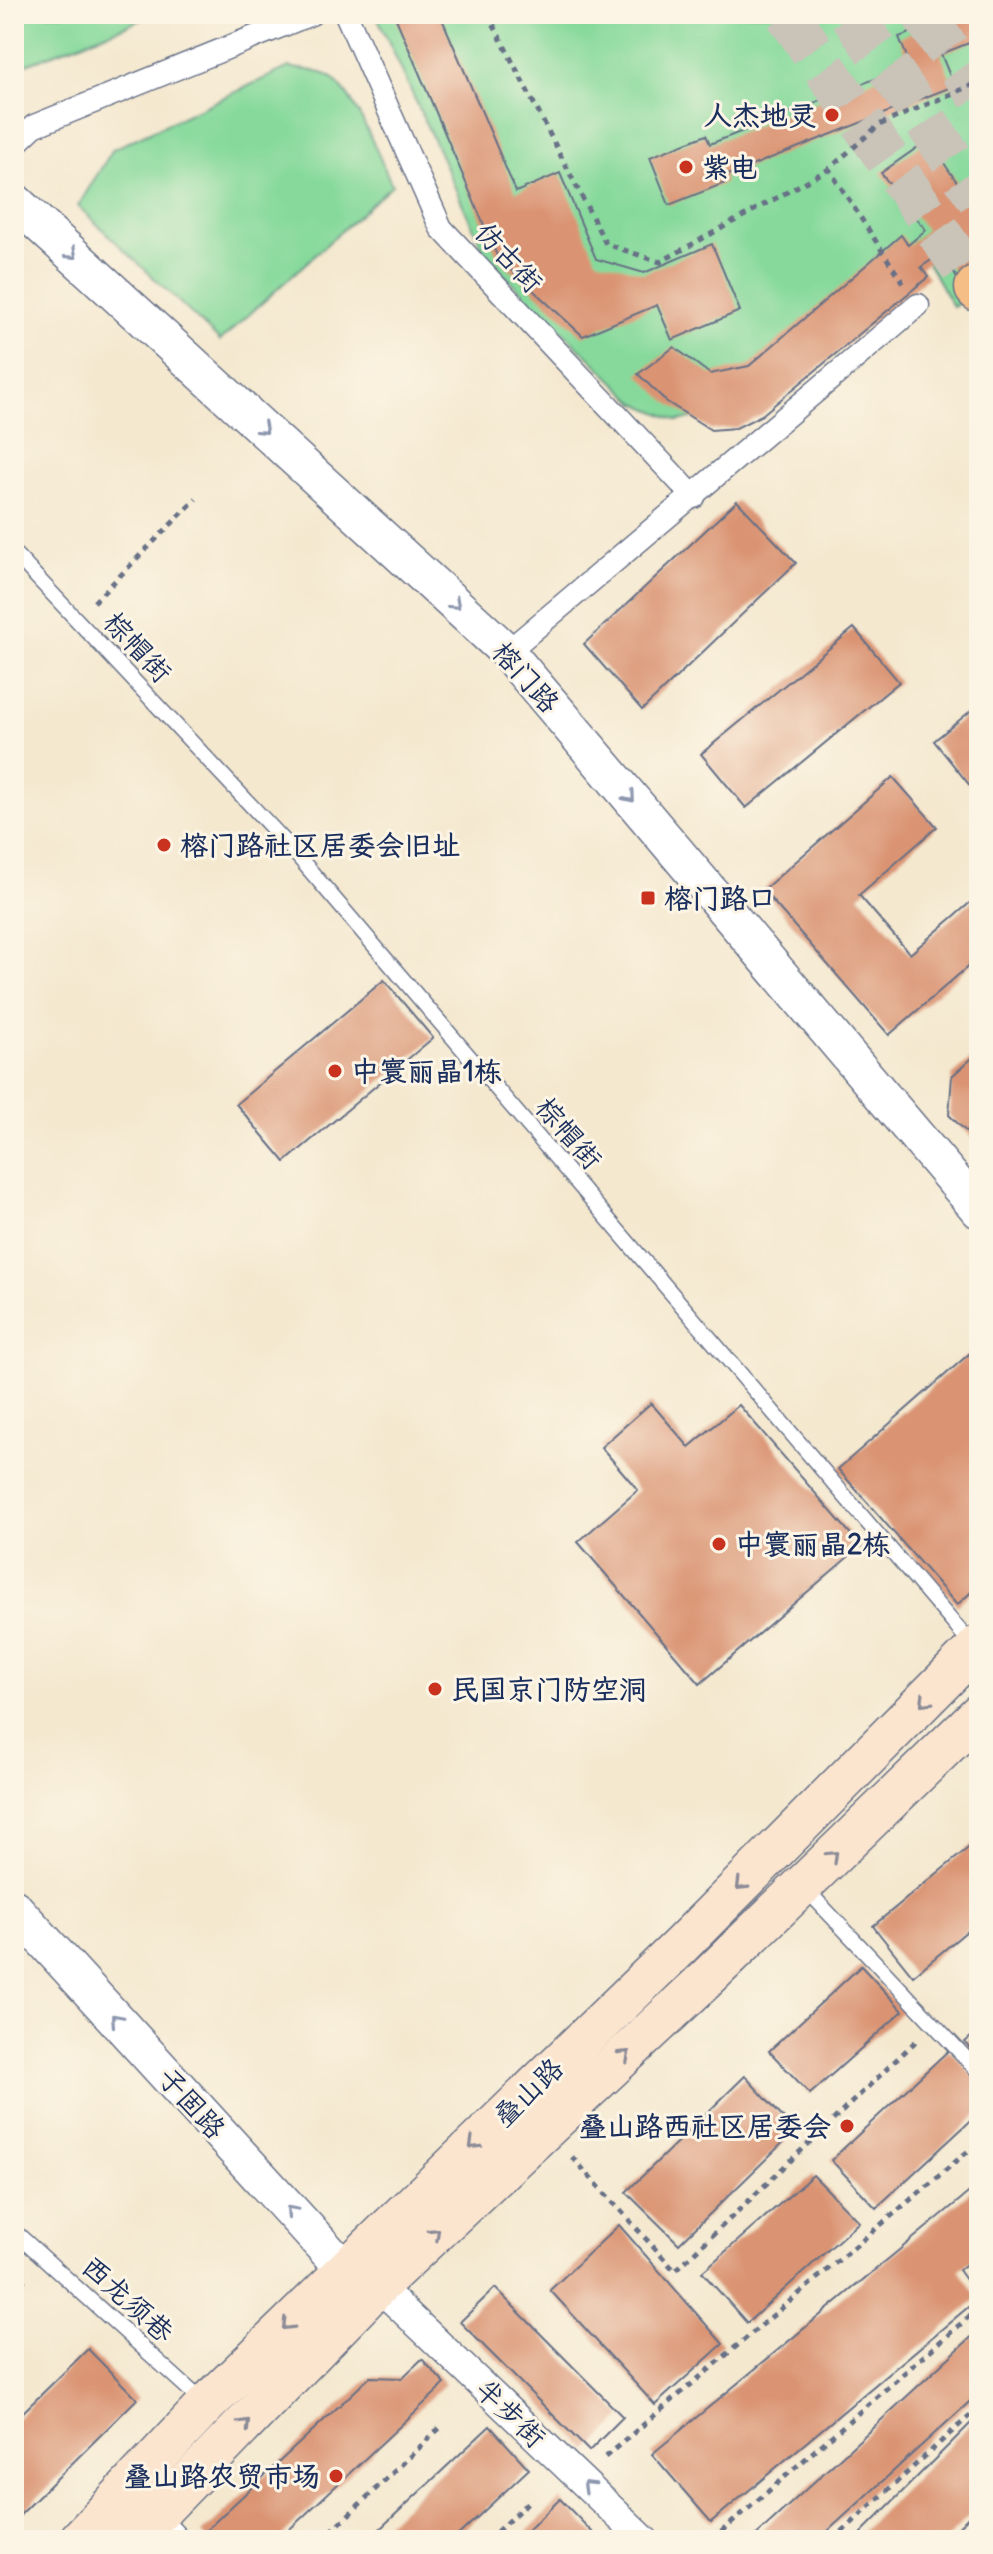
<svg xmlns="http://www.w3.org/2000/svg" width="993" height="2554" font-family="Delius,'LXGW WenKai TC',sans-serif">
	<rect width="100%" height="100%" fill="#fcf5e5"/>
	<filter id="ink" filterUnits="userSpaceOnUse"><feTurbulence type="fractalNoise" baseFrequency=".0125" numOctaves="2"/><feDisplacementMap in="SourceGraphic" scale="16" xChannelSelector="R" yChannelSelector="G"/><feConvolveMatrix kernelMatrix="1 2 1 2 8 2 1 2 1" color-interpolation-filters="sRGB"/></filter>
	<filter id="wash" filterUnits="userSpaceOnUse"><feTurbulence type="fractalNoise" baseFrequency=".006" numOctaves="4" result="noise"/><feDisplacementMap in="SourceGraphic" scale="32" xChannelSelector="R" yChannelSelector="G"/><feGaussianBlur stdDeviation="1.8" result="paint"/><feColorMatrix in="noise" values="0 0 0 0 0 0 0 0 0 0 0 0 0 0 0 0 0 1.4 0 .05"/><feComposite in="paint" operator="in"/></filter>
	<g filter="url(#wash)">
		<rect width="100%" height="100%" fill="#f4e8cf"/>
		<g fill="#86d99b" stroke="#50847c" stroke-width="2">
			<polygon points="14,14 157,14 14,69"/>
			<polygon points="376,14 979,14 979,291 953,307 919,247 723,412 678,421 636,403 487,258"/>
			<path d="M289,67C301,70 317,70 327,75C355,90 378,156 392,185L220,341L78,206L113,149Z"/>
		</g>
		<g id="blocks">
			<g fill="#da9473">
				<polygon points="394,14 440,14 516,192 560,173 596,259 644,273 712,244 740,311 672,340 657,305 583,336 498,258"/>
				<polygon points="959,14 979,14 979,39 941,54 954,86 723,177 725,183 669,205 650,157 706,135 710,144 910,65 899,37"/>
				<polygon points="928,140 979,214 979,281 964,290 942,253 921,267 928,277 762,415 736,428 711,430 667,402 638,374 674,347 710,374 749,366 901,235 908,245 926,230 881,173"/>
				<polygon points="737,501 796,563 642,710 584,644"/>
				<polygon points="854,628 899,682 746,808 701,754"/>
				<polygon points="979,704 979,797 934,741"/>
				<polygon points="893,777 937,827 859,895 910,954 979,895 979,957 889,1035 763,890"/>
				<polygon points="384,980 433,1038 285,1162 236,1104"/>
				<polygon points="979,1052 979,1144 949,1115 952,1076"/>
				<polygon points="969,1354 979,1365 979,1585 957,1605 838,1469"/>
				<polygon points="651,1403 689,1447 739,1405 861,1546 700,1684 578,1542 638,1490 601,1447"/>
				<polygon points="979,1839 979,1921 913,1976 873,1926"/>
				<polygon points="861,1966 903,2011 810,2094 769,2051"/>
				<polygon points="979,2030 979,2059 965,2042"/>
				<polygon points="949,2050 979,2082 979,2113 876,2208 831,2160"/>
				<polygon points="745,2076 795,2131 679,2244 626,2192"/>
				<polygon points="813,2175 859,2222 747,2323 702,2272"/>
				<polygon points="979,2184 979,2254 959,2270 979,2298 711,2522 652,2454"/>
				<polygon points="619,2225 723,2344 655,2405 550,2290"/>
				<polygon points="14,2271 25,2281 14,2293"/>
				<polygon points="495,2288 623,2417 589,2451 460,2322"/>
				<polygon points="979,2330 979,2393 818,2540 751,2540"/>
				<polygon points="88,2349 137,2399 14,2521 14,2421"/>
				<polygon points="422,2359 445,2384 278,2540 208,2540 202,2534 370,2377 402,2378"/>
				<polygon points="979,2415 979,2506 946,2540 854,2540"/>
				<polygon points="490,2426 529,2469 453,2540 368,2540"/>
				<polygon points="560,2499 600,2540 518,2540"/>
			</g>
		</g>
	</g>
	<g filter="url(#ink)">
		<use href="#blocks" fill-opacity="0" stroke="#677086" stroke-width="2"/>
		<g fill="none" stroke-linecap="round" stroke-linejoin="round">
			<g stroke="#c9c3b8" stroke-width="44" stroke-dasharray="44 22" stroke-linecap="butt">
				<polyline points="787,14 977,288"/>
				<polyline points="923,14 979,95"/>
			</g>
			<polyline stroke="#c9c3b8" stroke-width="44" stroke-dasharray="44 22" stroke-linecap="butt" points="851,14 979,198"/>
			<defs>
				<g id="service">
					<polyline points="14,553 290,847 973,1646"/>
					<polyline points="803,1886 979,2072"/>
					<polyline points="14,2231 203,2402"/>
					<polyline points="159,2513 184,2540"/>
				</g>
				<g id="pedestrian">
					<polyline points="346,14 441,228 694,497"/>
					<polyline points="14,145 34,126 311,14"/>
					<polyline points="507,652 918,305"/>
				</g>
				<polyline id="minor" points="378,2286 644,2540"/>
				<g id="tertiary">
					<polyline points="14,201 507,652 979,1210"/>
					<polyline points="14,1908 344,2269 370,2282"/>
				</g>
				<g id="secondary">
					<polyline points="79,2540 206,2405 681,1945 979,1645"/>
					<polyline points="132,2540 378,2286 705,1980 979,1714"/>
				</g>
				<polyline id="primary" points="977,288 979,290"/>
			</defs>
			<use href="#service" stroke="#677086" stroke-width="17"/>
			<use href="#pedestrian" stroke="#677086" stroke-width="25"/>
			<use href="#minor" stroke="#677086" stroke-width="31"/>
			<use href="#tertiary" stroke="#677086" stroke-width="39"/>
			<use href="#secondary" stroke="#677086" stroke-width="43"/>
			<use href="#primary" stroke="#677086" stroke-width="47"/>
			<g stroke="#677086" stroke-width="5" stroke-dasharray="6 6" stroke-linecap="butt">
				<polyline points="488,14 606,244 660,262 829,169"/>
				<polyline points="903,283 829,169 879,125 979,82"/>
				<polyline points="94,602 196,499"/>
				<polyline points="572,2157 675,2271 916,2041"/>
				<polyline points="605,2457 979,2142"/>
				<polyline points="322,2540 443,2425"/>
				<polyline points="488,2540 528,2502"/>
				<polyline points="712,2540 979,2308"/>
				<polyline points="833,2540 979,2407"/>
				<polyline points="971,2540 979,2530"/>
			</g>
			<use href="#service" stroke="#fff" stroke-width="14"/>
			<use href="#pedestrian" stroke="#fff" stroke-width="22"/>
			<use href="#minor" stroke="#fff" stroke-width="28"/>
			<use href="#tertiary" stroke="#fff" stroke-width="36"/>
			<use href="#secondary" stroke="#fbe5cf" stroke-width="40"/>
			<use href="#primary" stroke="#f6be87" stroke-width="44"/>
		</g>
		<defs><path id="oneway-chevron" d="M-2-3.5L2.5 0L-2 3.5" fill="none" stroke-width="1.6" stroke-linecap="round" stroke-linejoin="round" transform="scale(2)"/></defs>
		<g stroke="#8d97ae">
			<use href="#oneway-chevron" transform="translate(72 254) rotate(42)"/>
			<use href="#oneway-chevron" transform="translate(263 429) rotate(42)"/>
			<use href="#oneway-chevron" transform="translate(455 604) rotate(42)"/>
			<use href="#oneway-chevron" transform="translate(630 797) rotate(50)"/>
			<use href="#oneway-chevron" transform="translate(116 2019) rotate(-132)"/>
			<use href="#oneway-chevron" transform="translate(291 2211) rotate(-132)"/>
			<use href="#oneway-chevron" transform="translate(588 2486) rotate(-136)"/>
		</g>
		<g stroke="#8b8a96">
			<use href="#oneway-chevron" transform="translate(925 1701) rotate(135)"/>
			<use href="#oneway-chevron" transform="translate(833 1856) rotate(-44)"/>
			<use href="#oneway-chevron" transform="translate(741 1885) rotate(135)"/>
			<use href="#oneway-chevron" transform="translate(625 2055) rotate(-43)"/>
			<use href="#oneway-chevron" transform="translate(474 2144) rotate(136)"/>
			<use href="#oneway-chevron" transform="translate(435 2233) rotate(-43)"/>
			<use href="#oneway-chevron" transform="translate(287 2325) rotate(135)"/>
			<use href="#oneway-chevron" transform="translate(245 2424) rotate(-46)"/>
		</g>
	</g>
	<g fill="#c8321e" stroke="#fcf5e5" stroke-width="3">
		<circle cx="832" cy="115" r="8"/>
		<circle cx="686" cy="167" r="8"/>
		<circle cx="164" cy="845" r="8"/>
		<rect x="640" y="890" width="16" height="16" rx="4"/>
		<circle cx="335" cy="1071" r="8"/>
		<circle cx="719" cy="1544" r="8"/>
		<circle cx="435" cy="1689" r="8"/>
		<circle cx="847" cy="2126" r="8"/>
		<circle cx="336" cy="2476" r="8"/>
	</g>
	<g text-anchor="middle" stroke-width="6" stroke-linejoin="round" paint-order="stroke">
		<g font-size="28" font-weight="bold" fill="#1b2f5e" stroke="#fcf5e5" text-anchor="start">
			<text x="816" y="125" text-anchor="end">人杰地灵</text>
			<text x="702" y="177">紫电</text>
			<text x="180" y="855">榕门路社区居委会旧址</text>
			<text x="664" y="908">榕门路口</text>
			<text x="351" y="1081">中寰丽晶1栋</text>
			<text x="735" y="1554">中寰丽晶2栋</text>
			<text x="451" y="1699">民国京门防空洞</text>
			<text x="831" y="2136" text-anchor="end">叠山路西社区居委会</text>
			<text x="320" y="2486" text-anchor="end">叠山路农贸市场</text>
		</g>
		<g font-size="28" fill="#1b2f5e" stroke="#fcf5e5">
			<text transform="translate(509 257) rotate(47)" y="10">仿古街</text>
			<text transform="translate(138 647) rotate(47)" y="10">棕帽街</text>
			<text transform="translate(526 677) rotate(48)" y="10">榕门路</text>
			<text transform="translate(569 1133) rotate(49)" y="10">棕帽街</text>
			<text transform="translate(528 2092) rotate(-44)" y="10">叠山路</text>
			<text transform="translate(192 2103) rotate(48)" y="10">子固路</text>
			<text transform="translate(128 2299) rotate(42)" y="10">西龙须巷</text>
			<text transform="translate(511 2413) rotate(44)" y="10">半步街</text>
		</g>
	</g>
	<rect width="993" height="2554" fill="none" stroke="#fcf5e5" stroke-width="48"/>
</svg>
